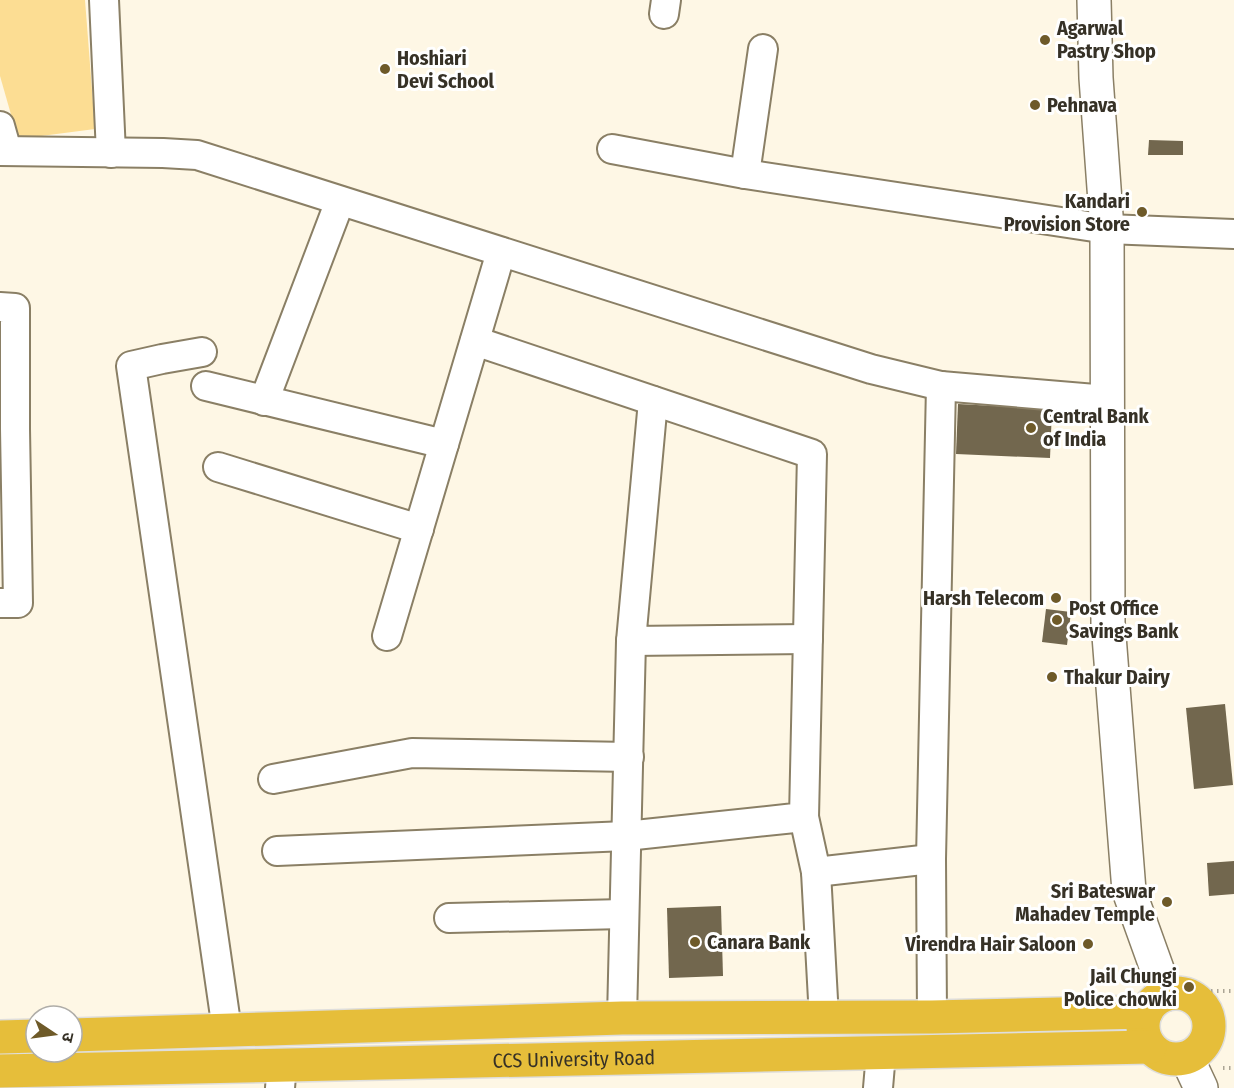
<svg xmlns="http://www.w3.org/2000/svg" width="1234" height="1088" font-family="'Fira Sans Condensed','Noto Sans Devanagari',sans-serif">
	<rect width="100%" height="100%" fill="#fef7e5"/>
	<polygon fill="#fcdd93" points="0,0 85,0 95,129 18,139 0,76"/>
	<g fill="#72674e">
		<polygon points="1149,140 1183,141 1183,155 1148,155"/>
		<polygon points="958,404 1052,409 1050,458 956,454"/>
		<polygon points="1046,609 1071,612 1067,645 1042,642"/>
		<polygon points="1225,704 1233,785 1194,789 1186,708"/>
		<polygon points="1234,861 1234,894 1209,896 1207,863"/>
		<polygon points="721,906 723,976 669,978 667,908"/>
	</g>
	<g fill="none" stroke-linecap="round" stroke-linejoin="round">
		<defs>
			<g id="minor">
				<polyline points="104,0 111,153"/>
				<polyline points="664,14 666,0"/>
				<polyline points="0,126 7,151"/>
				<polyline points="612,149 745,174 1107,229 1234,234"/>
				<polyline points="0,151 163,153 197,155 871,369 941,386 1107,400"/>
				<polyline points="745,174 763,49"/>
				<polyline points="0,307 15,308 15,429 18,603 0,603"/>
				<polyline points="202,352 162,359 131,366 227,1030"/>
				<polyline points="206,386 444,444"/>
				<polyline points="264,401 340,201"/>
				<polyline points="653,401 631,641 808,639"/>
				<polyline points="218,467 419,529"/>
				<polyline points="387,636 501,252"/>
				<polyline points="273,779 412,753 629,757"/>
				<polyline points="804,817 816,872 824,1018"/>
				<polyline points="277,851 626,836 804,817 812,454 475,341"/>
				<polyline points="816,872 931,859"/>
				<polyline points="449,918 624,914"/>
				<polyline points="932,1017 931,859 941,386"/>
				<polyline points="622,1018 631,641"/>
				<polyline points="280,1088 282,1064"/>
				<polyline points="878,1088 881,1053"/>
			</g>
			<polyline id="tertiary" points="1094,0 1096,78 1107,229 1108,623 1129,891 1166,994"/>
			<polyline id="secondary" points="1187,1058 1201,1088"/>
			<g id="trunk">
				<circle cx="1176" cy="1026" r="33"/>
				<polyline points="72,1035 622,1018 932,1017 1146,1012"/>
				<polyline points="0,1037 36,1036"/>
				<path id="s1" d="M0,1071L1150,1047"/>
			</g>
		</defs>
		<use href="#minor" stroke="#8a7f65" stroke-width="32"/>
		<use href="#tertiary" stroke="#8a7f65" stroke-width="36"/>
		<use href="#secondary" stroke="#8a7f65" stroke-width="36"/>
		<use href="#trunk" stroke="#dfdedc" stroke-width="36"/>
		<g stroke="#aba595" stroke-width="4" stroke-dasharray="1.5 4.5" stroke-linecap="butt">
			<polyline points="1211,991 1234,991"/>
			<polyline points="1223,1068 1234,1068"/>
		</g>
		<use href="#minor" stroke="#fff" stroke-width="28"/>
		<use href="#tertiary" stroke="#fff" stroke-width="33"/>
		<use href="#secondary" stroke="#fff" stroke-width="33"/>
		<use href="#trunk" stroke="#e6be3a" stroke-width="33"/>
	</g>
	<g fill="#6e5a29" stroke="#fff" stroke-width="2">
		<circle cx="1045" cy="40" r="6"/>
		<circle cx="385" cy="69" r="6"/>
		<circle cx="1035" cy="105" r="6"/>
		<circle cx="1142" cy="212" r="6"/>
		<circle cx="1031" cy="428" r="6"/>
		<circle cx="1056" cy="598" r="6"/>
		<circle cx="1057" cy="620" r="6"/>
		<circle cx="1052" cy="677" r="6"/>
		<circle cx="1167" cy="902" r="6"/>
		<circle cx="695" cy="942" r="6"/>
		<circle cx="1088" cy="944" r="6"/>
		<circle cx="1189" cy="987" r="6"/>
	</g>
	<g text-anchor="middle" stroke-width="6" stroke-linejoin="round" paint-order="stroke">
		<g font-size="20" font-weight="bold" fill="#363126" stroke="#fff" text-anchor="start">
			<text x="1057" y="35">Agarwal<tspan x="1057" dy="23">Pastry Shop</tspan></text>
			<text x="397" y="65">Hoshiari<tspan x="397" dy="23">Devi School</tspan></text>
			<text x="1047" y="112">Pehnava</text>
			<text x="1130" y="208" text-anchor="end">Kandari<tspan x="1130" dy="23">Provision Store</tspan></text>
			<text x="1043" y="423">Central Bank<tspan x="1043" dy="23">of India</tspan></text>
			<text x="1044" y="605" text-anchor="end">Harsh Telecom</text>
			<text x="1069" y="615">Post Office<tspan x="1069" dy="23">Savings Bank</tspan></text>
			<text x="1064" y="684">Thakur Dairy</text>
			<text x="1155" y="898" text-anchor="end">Sri Bateswar<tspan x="1155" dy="23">Mahadev Temple</tspan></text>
			<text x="707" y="949">Canara Bank</text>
			<text x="1076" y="951" text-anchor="end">Virendra Hair Saloon</text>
			<text x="1177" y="983" text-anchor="end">Jail Chungi<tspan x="1177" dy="23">Police chowki</tspan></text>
		</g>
		<g font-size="20" fill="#363126" stroke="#fff">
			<text dy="7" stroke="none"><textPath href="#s1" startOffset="574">CCS University Road</textPath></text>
		</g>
	</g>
	<g transform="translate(54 1034) rotate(103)"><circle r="28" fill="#ffffff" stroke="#afada8" stroke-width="1.5"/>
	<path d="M0-4.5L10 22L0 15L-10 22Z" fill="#6e5a29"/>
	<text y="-9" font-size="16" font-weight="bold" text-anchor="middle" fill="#363126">उ</text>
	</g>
</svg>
